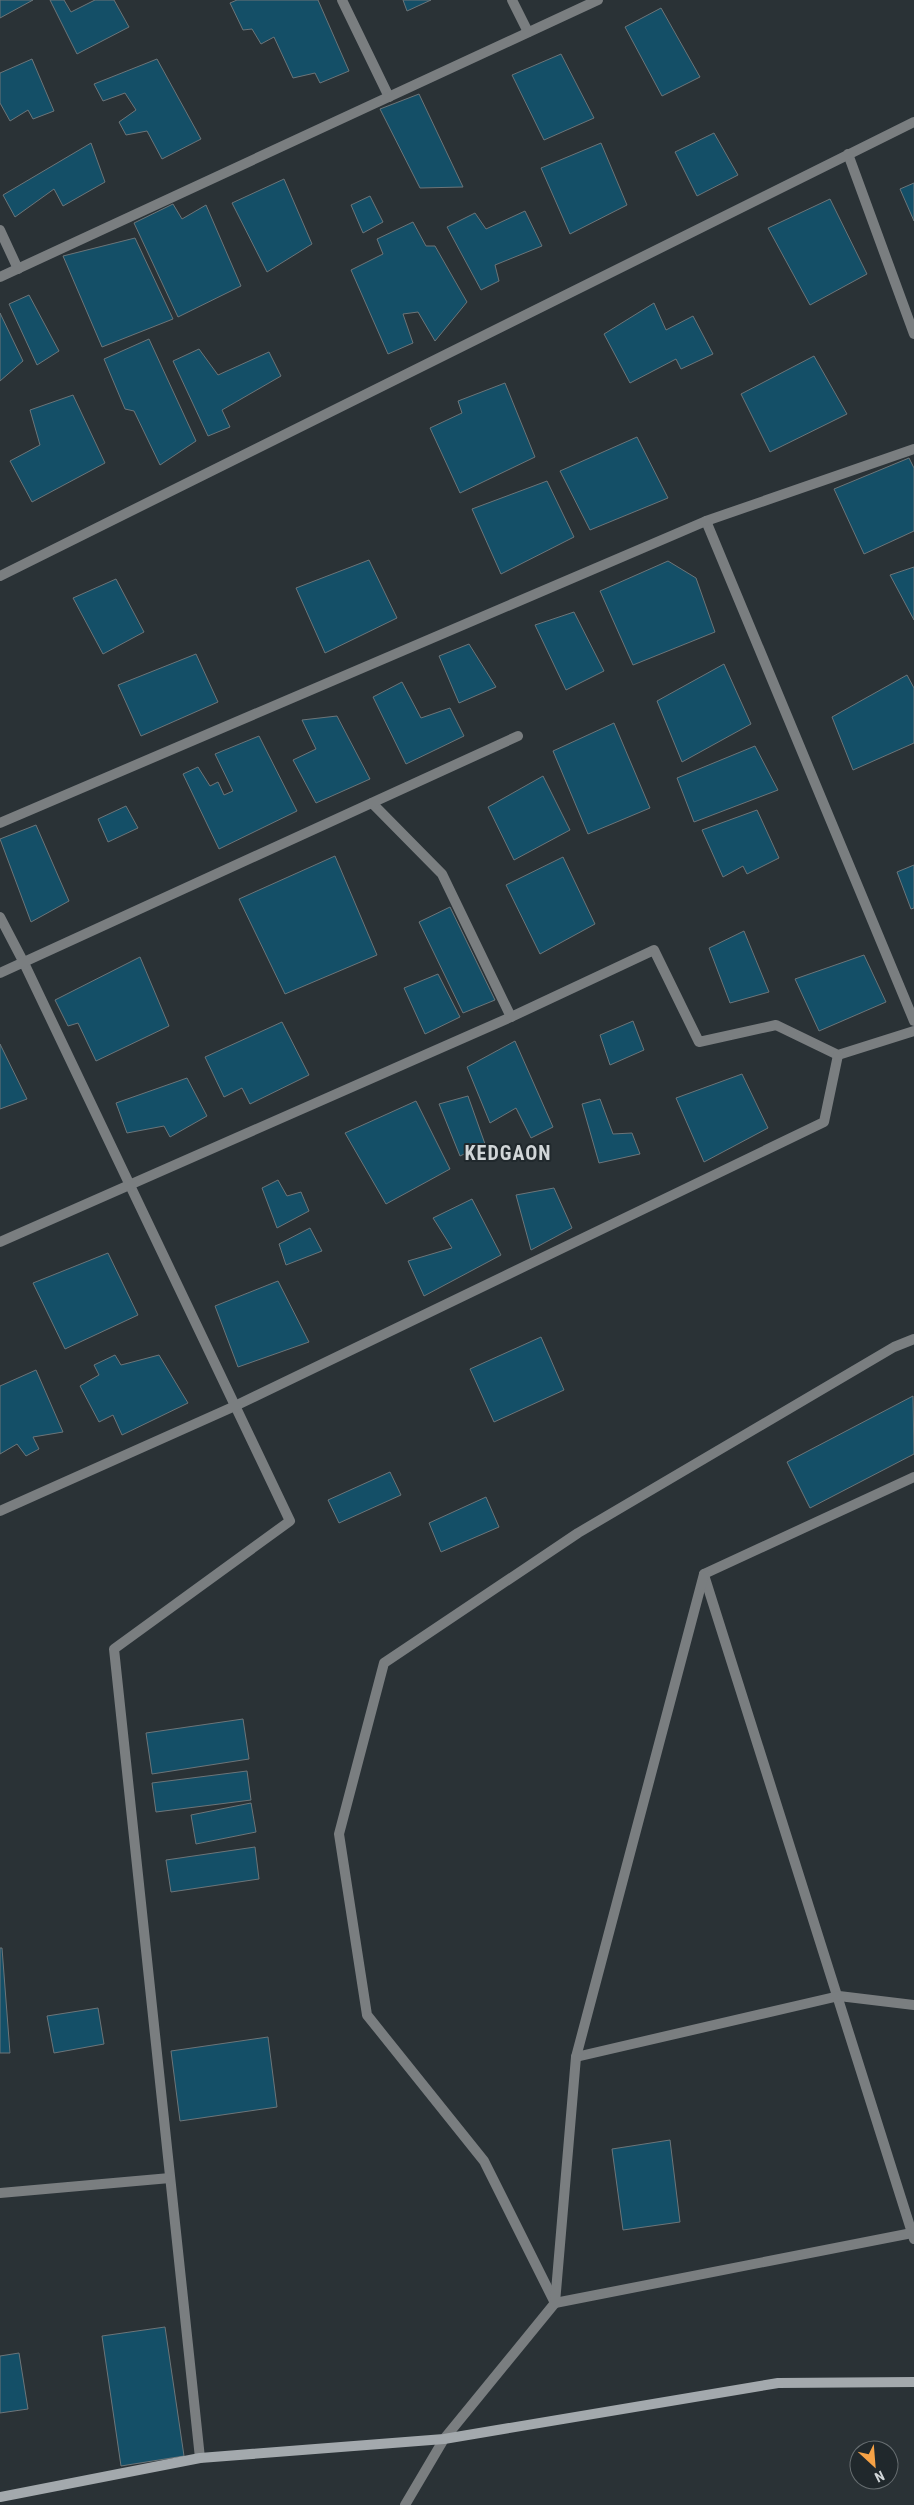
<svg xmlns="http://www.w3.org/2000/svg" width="914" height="2505" font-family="'Roboto Condensed',sans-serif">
	<rect width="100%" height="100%" fill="#2a3236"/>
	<g fill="#144f67" stroke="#6c7579">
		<polygon points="0,0 33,0 0,18"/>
		<polygon points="50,0 64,0 71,12 95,0 114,0 129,27 77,54"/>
		<polygon points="237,0 318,0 349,71 320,83 315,73 293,78 274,37 261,44 252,29 243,30 230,3"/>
		<polygon points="403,0 431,0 407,11"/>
		<polygon points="661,8 700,77 662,96 625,27"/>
		<polygon points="561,54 594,118 544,140 512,75"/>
		<polygon points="32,59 54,111 33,119 28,110 10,121 0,103 0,73"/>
		<polygon points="157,59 201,139 162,159 147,131 126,135 119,122 136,110 125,93 103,101 94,84"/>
		<polygon points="419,94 463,187 420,188 380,109"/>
		<polygon points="714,133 738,175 697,196 675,152"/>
		<polygon points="91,143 105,182 63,206 54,189 15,217 3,195"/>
		<polygon points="601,143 627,205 570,234 541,168"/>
		<polygon points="284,179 312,244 267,272 232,203"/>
		<polygon points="914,183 914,221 900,189"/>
		<polygon points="370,196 383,222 363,233 351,205"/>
		<polygon points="830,199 867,274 810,305 768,228"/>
		<polygon points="173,204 182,219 206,205 241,286 178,317 134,223"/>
		<polygon points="525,211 542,246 495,265 499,281 481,290 447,227 475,213 486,229"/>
		<polygon points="413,222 426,246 435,246 467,302 435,341 418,312 403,314 413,343 388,354 351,270 383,254 377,239"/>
		<polygon points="135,238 173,319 102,347 63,256"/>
		<polygon points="29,295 59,351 37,365 9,304"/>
		<polygon points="654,303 666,330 693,316 713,354 681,369 676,359 630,383 604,334"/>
		<polygon points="0,313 23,361 0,381"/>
		<polygon points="149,339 196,441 160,465 134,411 125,409 104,359"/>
		<polygon points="199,349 218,375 269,352 281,376 222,410 230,427 208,436 173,361"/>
		<polygon points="814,356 847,414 770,452 741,394"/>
		<polygon points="505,383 535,457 460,493 430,428 462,413 458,401"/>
		<polygon points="73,395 105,463 32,502 10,461 40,445 30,410"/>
		<polygon points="637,437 668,498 590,530 560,471"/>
		<polygon points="909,458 914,468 914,531 864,554 834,489"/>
		<polygon points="547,481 574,537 501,574 472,509"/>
		<polygon points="369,560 397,618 325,653 296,588"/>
		<polygon points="668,561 696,578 715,632 633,665 600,591"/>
		<polygon points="914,567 914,620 890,575"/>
		<polygon points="116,579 144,632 103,654 73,598"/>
		<polygon points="574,612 604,671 566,690 535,625"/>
		<polygon points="469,644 496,687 459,703 439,656"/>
		<polygon points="196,654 218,702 141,736 118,685"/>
		<polygon points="724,664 751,724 682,762 657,701"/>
		<polygon points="907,675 914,688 914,743 853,770 832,717"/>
		<polygon points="402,682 421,718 450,708 464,736 406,764 373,697"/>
		<polygon points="337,716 370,779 316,803 293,760 316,749 302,720"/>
		<polygon points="614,723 650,808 588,834 553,751"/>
		<polygon points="259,736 297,811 219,849 183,774 198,767 210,786 218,782 224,795 233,791 215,754"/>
		<polygon points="755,746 778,790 694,822 677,778"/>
		<polygon points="543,776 570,830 514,860 488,807"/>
		<polygon points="126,806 138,828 108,842 98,819"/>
		<polygon points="757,810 779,858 747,874 743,866 723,877 702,830"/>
		<polygon points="36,825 69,901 31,922 0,839"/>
		<polygon points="335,856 377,955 285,994 239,899"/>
		<polygon points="563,857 595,924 540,954 506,885"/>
		<polygon points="914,865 914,908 911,909 897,872"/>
		<polygon points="450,907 495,1000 463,1013 419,922"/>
		<polygon points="744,931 769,992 730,1003 709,948"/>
		<polygon points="864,955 886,1002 819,1031 795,979"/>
		<polygon points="140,957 169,1026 96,1061 78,1023 68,1026 55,1000"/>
		<polygon points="438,974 460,1017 425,1034 404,988"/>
		<polygon points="633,1021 644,1050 610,1065 600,1035"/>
		<polygon points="282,1022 309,1075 250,1104 242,1088 224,1097 205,1057"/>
		<polygon points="515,1041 553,1127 531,1138 516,1108 490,1123 467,1067"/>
		<polygon points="0,1044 27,1099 0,1109"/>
		<polygon points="742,1074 768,1128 704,1162 676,1098"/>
		<polygon points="187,1078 207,1116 170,1137 164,1126 127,1133 116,1103"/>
		<polygon points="468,1096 485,1144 460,1156 439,1104"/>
		<polygon points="600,1099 613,1134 632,1133 640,1154 599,1163 582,1104"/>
		<polygon points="416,1101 450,1169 386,1204 345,1133"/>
		<polygon points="278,1180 287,1196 301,1192 309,1211 277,1228 262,1188"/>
		<polygon points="554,1188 572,1228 531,1250 516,1195"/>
		<polygon points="472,1199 501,1255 424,1296 408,1261 452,1248 433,1218"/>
		<polygon points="310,1228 322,1251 286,1265 279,1244"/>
		<polygon points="108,1253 138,1315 65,1349 33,1283"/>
		<polygon points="278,1281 309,1342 238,1367 215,1306"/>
		<polygon points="541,1337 564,1390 494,1422 470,1369"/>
		<polygon points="115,1355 121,1365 159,1355 188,1403 122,1435 113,1415 99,1422 80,1386 99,1375 94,1365"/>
		<polygon points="36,1370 63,1432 33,1437 39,1449 26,1456 17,1444 0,1454 0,1386"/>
		<polygon points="913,1396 914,1454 810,1508 787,1462"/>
		<polygon points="390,1472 401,1495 339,1523 328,1500"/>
		<polygon points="486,1497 499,1527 441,1552 429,1523"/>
		<polygon points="243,1719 249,1759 152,1774 146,1733"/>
		<polygon points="247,1771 251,1800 156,1812 152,1783"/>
		<polygon points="251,1803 256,1832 196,1844 191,1815"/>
		<polygon points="255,1847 259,1879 171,1892 166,1860"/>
		<polygon points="0,1948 2,1948 10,2053 0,2053"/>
		<polygon points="98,2008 104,2044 54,2053 47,2016"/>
		<polygon points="268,2037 277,2107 180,2121 171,2051"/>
		<polygon points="670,2140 680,2222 623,2230 612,2149"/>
		<polygon points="165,2327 184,2456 121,2466 102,2336"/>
		<polygon points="19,2353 28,2409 0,2413 0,2356"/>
	</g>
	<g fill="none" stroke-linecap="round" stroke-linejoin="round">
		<g stroke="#7a7e80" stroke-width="10">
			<polyline points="342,0 389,97"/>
			<polyline points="512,0 528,32"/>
			<polyline points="848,154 914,334"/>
			<polyline points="0,230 18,269"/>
			<polyline points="0,277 598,0"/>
			<polyline points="706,521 914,1021"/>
			<polyline points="0,576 914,122"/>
			<polyline points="372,803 442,874 511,1017"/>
			<polyline points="0,823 706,521 914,449"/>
			<polyline points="0,917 24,963 290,1521 114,1649 200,2458"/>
			<polyline points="0,973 518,736"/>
			<polyline points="0,1242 511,1017 654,950 699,1042 776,1025 838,1055 914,1031"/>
			<polyline points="0,1511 235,1406 824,1122 838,1055"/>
			<polyline points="704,1574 914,1477"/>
			<polyline points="704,1575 914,2239"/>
			<polyline points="576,2057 839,1996 914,2005"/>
			<polyline points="0,2193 170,2178"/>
			<polyline points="912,2233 555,2303 484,2161 367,2015 339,1834 384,1663 578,1533 894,1347 914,1339"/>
			<polyline points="405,2505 444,2439 555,2303 576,2057 704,1574"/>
		</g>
		<polyline stroke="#a3a9ad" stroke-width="10" points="0,2497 200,2458 444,2439 778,2383 914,2382"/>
	</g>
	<g text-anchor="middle" stroke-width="4" stroke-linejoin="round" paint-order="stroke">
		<g font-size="20" font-weight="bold" letter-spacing="1" fill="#d1d6d8" stroke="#20282c">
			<text x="508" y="1160">KEDGAON</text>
		</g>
	</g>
	<g transform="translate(874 2465) rotate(154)"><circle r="24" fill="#20282c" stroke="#676e71"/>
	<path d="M0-4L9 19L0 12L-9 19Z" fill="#f6a246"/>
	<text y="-8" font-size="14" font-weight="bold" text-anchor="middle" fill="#d1d6d8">N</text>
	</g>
</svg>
